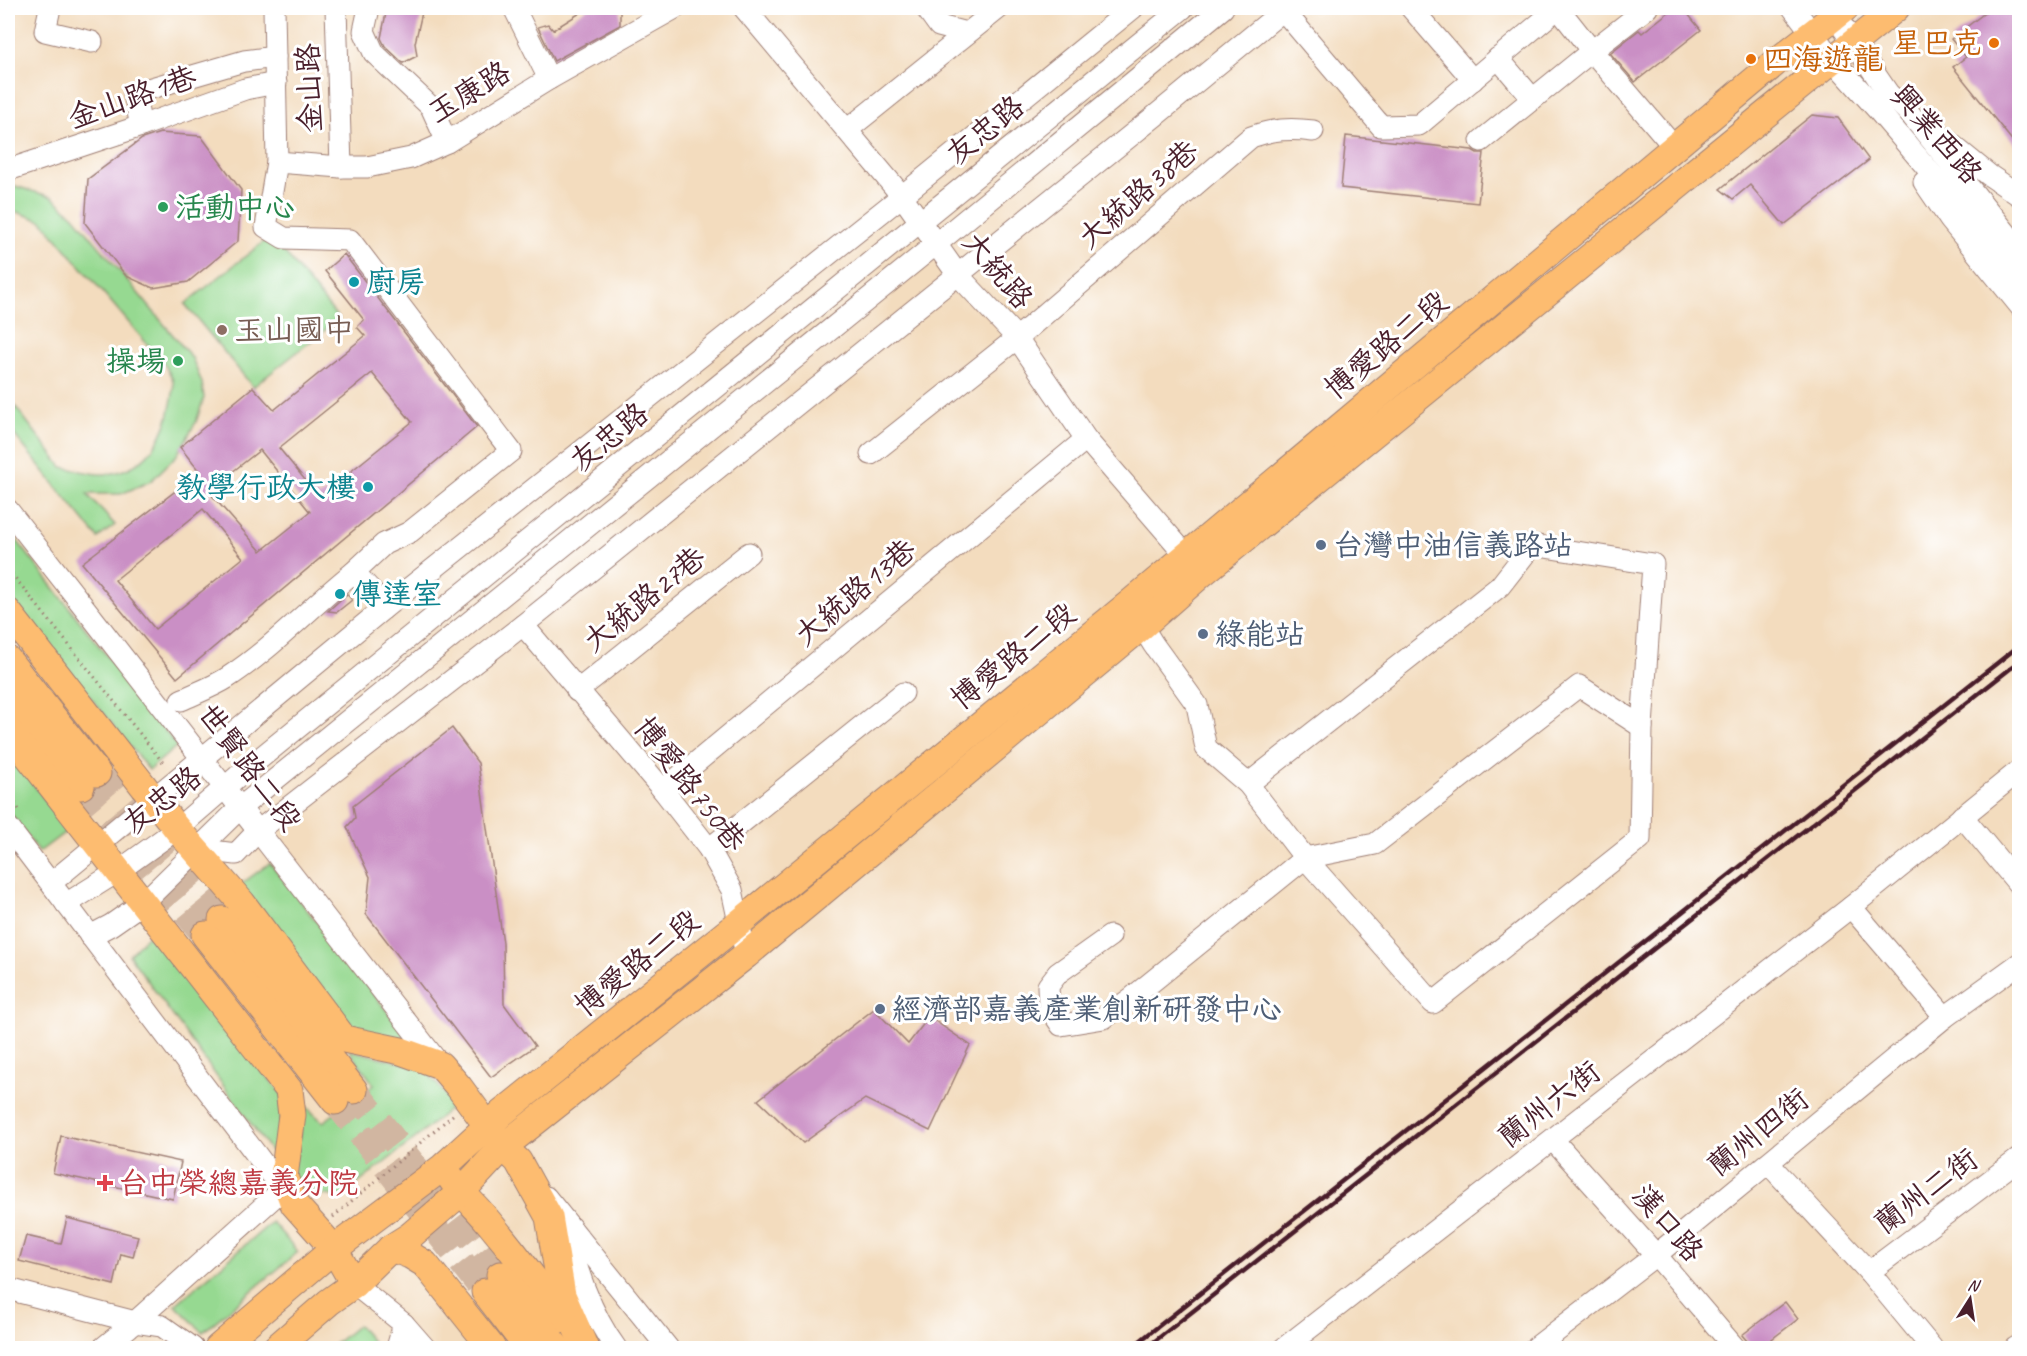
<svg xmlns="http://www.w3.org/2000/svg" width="2027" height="1356" font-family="Caveat,'LXGW WenKai TC',sans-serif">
	<rect width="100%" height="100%" fill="#fff"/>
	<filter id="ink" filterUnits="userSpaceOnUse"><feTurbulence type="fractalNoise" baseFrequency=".0167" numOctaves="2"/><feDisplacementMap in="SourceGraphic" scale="12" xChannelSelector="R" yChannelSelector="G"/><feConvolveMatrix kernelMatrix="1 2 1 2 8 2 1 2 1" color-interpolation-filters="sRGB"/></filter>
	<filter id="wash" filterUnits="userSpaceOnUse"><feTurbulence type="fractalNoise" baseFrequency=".008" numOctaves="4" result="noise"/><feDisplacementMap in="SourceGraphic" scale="24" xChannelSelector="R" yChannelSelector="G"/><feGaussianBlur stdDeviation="1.35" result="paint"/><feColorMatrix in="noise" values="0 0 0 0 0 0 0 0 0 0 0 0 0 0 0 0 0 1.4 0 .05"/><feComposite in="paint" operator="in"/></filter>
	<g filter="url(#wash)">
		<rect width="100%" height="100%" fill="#f3dcbe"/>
		<g fill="#96d991" stroke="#707c5e" stroke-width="1.5">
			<path d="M15,186L52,197L74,216L192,358L202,383L204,398L196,422L177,455L151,481L121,494H87L115,525L98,538L8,427V397L62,467C81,471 102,478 121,471C151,462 166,433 171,404C172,398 175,388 173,381C172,376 167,370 165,365L42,221L17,212H8V187Z"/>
			<polygon points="271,236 339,319 253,387 185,304"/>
			<polygon points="8,529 177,746 149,770 8,595"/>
			<polygon points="8,750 68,830 39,852 8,811"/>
			<polygon points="270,863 418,1050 348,1033 240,885"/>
			<polygon points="148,935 283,1095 277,1160 129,955"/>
			<polygon points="349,1050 424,1068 454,1105 417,1137 341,1197 316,1194 291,1176 305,1106 323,1122 374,1085"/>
			<polygon points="272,1222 298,1252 203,1332 175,1305"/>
			<polygon points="358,1325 378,1348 330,1348"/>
		</g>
		<g id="blocks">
			<g fill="#ca8fc5" fill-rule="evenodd">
				<polygon points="387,8 423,8 415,43 417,56 403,63 385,46 381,38"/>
				<polygon points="588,8 620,8 620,25 554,61 538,27 548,24 553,30"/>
				<polygon points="1674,8 1683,8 1701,30 1635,82 1610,53 1639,30 1642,33"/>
				<polygon points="1991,8 2019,8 2019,149 1953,67 1966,57 1951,39"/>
				<polygon points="1812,115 1838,118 1869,160 1784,225 1750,185 1733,199 1720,189"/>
				<polygon points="160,133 201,136 241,190 238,241 188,282 153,288 126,276 85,223 88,179 142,139"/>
				<polygon points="1346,136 1472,150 1477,153 1484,153 1478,203 1341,188"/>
				<path d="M344,254L477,427L177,678L82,563L200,472L180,447L253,387L274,410L365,336L357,327L364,320L325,271ZM372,373L412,422L319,497L279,448ZM260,450L310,512L261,551L208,491ZM203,509L243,558L155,629L115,580Z"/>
				<polygon points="347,594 352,600 337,612 328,611"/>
				<polygon points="452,728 478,763 503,943 504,1004 535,1046 491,1077 366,914 370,877 347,827 355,818 353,806"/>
				<polygon points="874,1009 908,1044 929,1017 970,1045 930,1131 865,1099 803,1143 758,1100"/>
				<polygon points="61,1136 181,1162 173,1199 53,1173"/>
				<polygon points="67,1218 138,1236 133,1257 121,1254 114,1285 19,1261 26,1236 61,1244"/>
				<polygon points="1785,1302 1798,1319 1760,1348 1753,1348 1742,1335"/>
			</g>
		</g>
	</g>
	<g filter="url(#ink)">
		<use href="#blocks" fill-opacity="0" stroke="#9e7e74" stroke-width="1.5"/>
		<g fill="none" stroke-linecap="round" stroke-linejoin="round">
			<g stroke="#d1b6a1" stroke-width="27" stroke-dasharray="27 14" stroke-linecap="butt">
				<polyline points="97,773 222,920"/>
				<polyline points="81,786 205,935"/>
				<polyline points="354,1090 500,1275"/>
				<polyline points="335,1101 485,1292"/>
			</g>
			<defs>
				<g id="minor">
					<polyline points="50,8 45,31 92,42"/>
					<polyline points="274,8 277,162 266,227 284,238 350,240 511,451 410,532 384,544 354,572"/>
					<polyline points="336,8 341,167"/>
					<polyline points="369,8 364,31 374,53 431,107 447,142"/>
					<polyline points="514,8 549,79"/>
					<polyline points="744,8 902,196 958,275 1017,338 1086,439 1186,555 1195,567"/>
					<polyline points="926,8 939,26 966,33"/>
					<polyline points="1411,8 1473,80"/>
					<polyline points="1558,8 1592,51 1647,8"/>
					<polyline points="1793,8 1832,59 1876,108 2020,277"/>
					<polyline points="1830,8 1888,93 1911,115 2020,250"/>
					<polyline points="1283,10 1381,126 1419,125 1558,8"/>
					<polyline points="1498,58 1532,98"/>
					<polyline points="141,126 134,93 244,61 275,57"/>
					<polyline points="847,130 999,8"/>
					<polyline points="1935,131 1989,175 2020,196"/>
					<polyline points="1481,141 1592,51 1674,147"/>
					<polyline points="277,162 341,167 367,167 411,158 447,142 549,79 675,8"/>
					<polyline points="8,170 141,126 245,89 276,83"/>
					<polyline points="1924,182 1950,220 2020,306"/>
					<path d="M871,454L1017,338L1251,137C1273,129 1290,128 1313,131"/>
					<path d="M8,510C153,694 295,880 440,1065"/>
					<polyline points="1134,613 1153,644 1197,705 1206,748 1248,784 1305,858 1433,1003 1640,839 1642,727"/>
					<polyline points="523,625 663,790 709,849 732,890 746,955"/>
					<polyline points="577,691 749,553"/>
					<path d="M181,700C196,693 213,687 227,678C273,648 311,606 354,572L369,588L383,609"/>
					<polyline points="663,790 1086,439"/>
					<polyline points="1962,816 2020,886"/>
					<polyline points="8,827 287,1195"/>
					<polyline points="196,849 236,854 258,831 523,625 1155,116 1286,8"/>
					<polyline points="709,849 903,693"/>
					<polyline points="51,883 383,609 902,196 1133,8"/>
					<polyline points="66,904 117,872 177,829 237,777 1183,8"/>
					<polyline points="1851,907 1945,1017"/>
					<polyline points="90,936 111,925 144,902 240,808 936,244 1223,8"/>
					<polyline points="1110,936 1058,973 1048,986 1049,1007 1061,1025 1104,1018 1133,997 1305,858 1375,844 1579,686 1642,727 1653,564 1532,545 1500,586 1248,784"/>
					<polyline points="1553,1140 1656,1255 1735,1348"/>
					<polyline points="1768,1163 1869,1272 1932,1348"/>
					<polyline points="546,1197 668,1348"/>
					<path d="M565,1225C576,1268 590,1313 616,1348"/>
					<polyline points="1869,1272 2020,1158"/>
					<polyline points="354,1284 404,1324 425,1348"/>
					<polyline points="8,1289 135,1322 162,1326 193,1348"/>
					<polyline points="103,1348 135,1322 283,1189"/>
					<polyline points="397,1348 404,1324"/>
					<polyline points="1284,1348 1851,907 2020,770"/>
					<polyline points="1535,1348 1656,1255 1945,1017 2020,963"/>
					<polyline points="2015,1348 2020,1345"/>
				</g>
				<g id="major">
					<polyline points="8,612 177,829 242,903 344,1039 401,1051 440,1065 459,1087 503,1147 518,1161 549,1217 562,1295 584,1346"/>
					<polyline points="8,660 97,773"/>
					<polyline points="8,691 81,786"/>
					<polyline points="8,730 289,1090 292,1115 284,1177 294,1204 334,1249 354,1284"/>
					<polyline points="222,920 354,1090"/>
					<polyline points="205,935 335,1101"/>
					<path d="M451,1178C461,1194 475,1205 487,1220C514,1252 539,1285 563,1319"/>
					<polyline points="391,1248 410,1255 425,1264 492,1348"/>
					<polyline points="500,1275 557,1348"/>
					<polyline points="485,1292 528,1348"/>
					<polyline points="218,1348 334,1249 443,1167 502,1113 739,923 1129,604 1781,58 1845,8"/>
					<polyline points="276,1348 329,1302 354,1284 391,1248 410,1236 460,1193 503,1147 746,955 1142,626 1200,575 1896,8"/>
				</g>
			</defs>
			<use href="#minor" stroke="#9e7e74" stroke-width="23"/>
			<use href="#major" stroke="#9e7e74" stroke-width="29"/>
			<g stroke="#9e7e74" stroke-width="3" stroke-dasharray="1.5 4.5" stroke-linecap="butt">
				<polyline points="8,569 165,765"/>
				<polyline points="8,793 20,811"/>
				<polyline points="333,1217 454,1114"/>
			</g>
			<use href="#minor" stroke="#fff" stroke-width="21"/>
			<use href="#major" stroke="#fdbc70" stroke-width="27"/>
			<g stroke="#4a1f2b" stroke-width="4.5">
				<polyline points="1131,1348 2020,645"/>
				<polyline points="1146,1348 2020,661"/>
			</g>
		</g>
	</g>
	<g fill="#e8710a" stroke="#fff" stroke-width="2">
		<circle cx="1994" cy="43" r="6"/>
		<circle cx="1751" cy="59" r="6"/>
	</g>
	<g fill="#2e9e5b" stroke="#fff" stroke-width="2">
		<circle cx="163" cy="207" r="6"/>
		<circle cx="178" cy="361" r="6"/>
	</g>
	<g fill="#0f9aa8" stroke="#fff" stroke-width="2">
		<circle cx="354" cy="282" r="6"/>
		<circle cx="368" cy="487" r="6"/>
		<circle cx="340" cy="594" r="6"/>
	</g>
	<circle fill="#8d6e63" stroke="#fff" stroke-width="2" cx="222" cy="330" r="6"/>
	<g fill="#5c6f8a" stroke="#fff" stroke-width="2">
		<circle cx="1321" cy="545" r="6"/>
		<circle cx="1203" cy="634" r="6"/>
		<circle cx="880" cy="1009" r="6"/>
	</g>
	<path fill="#e0444e" stroke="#fff" stroke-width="2" d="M102 1174h6v6h6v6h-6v6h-6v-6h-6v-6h6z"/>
	<g text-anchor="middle" stroke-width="6" stroke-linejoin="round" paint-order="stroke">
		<g font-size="30" fill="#c56008" stroke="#fff" text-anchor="end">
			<text x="1982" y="53">星巴克</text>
			<text x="1763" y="69" text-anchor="start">四海遊龍</text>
		</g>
		<g font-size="30" fill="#4a1f2b" stroke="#fff">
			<text transform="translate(309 88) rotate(-92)" y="10">金山路</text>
			<text transform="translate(469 92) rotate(-31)" y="10">玉康路</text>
			<text transform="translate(132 97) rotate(-19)" y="10">金山路1巷</text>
			<text transform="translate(985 130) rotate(-39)" y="10">友忠路</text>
			<text transform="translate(1937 134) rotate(49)" y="10">興業西路</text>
			<text transform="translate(1138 194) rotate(-41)" y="10">大統路38巷</text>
			<text transform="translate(998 270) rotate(50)" y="10">大統路</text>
			<text transform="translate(1386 345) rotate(-40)" y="10">博愛路二段</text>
			<text transform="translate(609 437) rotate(-39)" y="10">友忠路</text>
			<text transform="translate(855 592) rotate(-40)" y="10">大統路13巷</text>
			<text transform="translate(644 599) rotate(-39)" y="10">大統路27巷</text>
			<text transform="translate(1013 656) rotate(-39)" y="10">博愛路二段</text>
			<text transform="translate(250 767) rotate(53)" y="10">世賢路二段</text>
			<text transform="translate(690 784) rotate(52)" y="10">博愛路750巷</text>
			<text transform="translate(162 800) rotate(-38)" y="10">友忠路</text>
			<text transform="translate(637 963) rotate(-39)" y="10">博愛路二段</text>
			<text transform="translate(1549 1104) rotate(-38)" y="10">蘭州六街</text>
			<text transform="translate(1758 1132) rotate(-39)" y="10">蘭州四街</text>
			<text transform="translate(1926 1191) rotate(-37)" y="10">蘭州二街</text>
			<text transform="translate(1668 1223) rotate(49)" y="10">漢口路</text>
		</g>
		<g font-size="30" fill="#27864d" stroke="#fff" text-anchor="start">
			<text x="175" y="217">活動中心</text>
			<text x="166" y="371" text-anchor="end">操場</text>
		</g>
		<g font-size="30" fill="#0d838f" stroke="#fff" text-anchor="start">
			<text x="366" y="292">廚房</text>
			<text x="356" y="497" text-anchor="end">教學行政大樓</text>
			<text x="352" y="604">傳達室</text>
		</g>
		<g font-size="30" fill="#785e54" stroke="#fff" text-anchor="start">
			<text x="234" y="340">玉山國中</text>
		</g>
		<g font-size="30" fill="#4e5e75" stroke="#fff" text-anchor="start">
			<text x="1333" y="555">台灣中油信義路站</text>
			<text x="1215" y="644">綠能站</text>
			<text x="892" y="1019">經濟部嘉義產業創新研發中心</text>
		</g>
		<g font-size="30" fill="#be3a42" stroke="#fff" text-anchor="start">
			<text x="118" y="1193">台中榮總嘉義分院</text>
		</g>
	</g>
	<rect width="2027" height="1356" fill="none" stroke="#fff" stroke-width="30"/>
	<g transform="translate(1970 1299) rotate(12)" stroke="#ffffff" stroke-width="4.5" paint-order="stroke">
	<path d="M0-4.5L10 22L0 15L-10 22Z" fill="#4a1f2b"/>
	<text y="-9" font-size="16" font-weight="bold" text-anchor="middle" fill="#4a1f2b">N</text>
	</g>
</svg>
